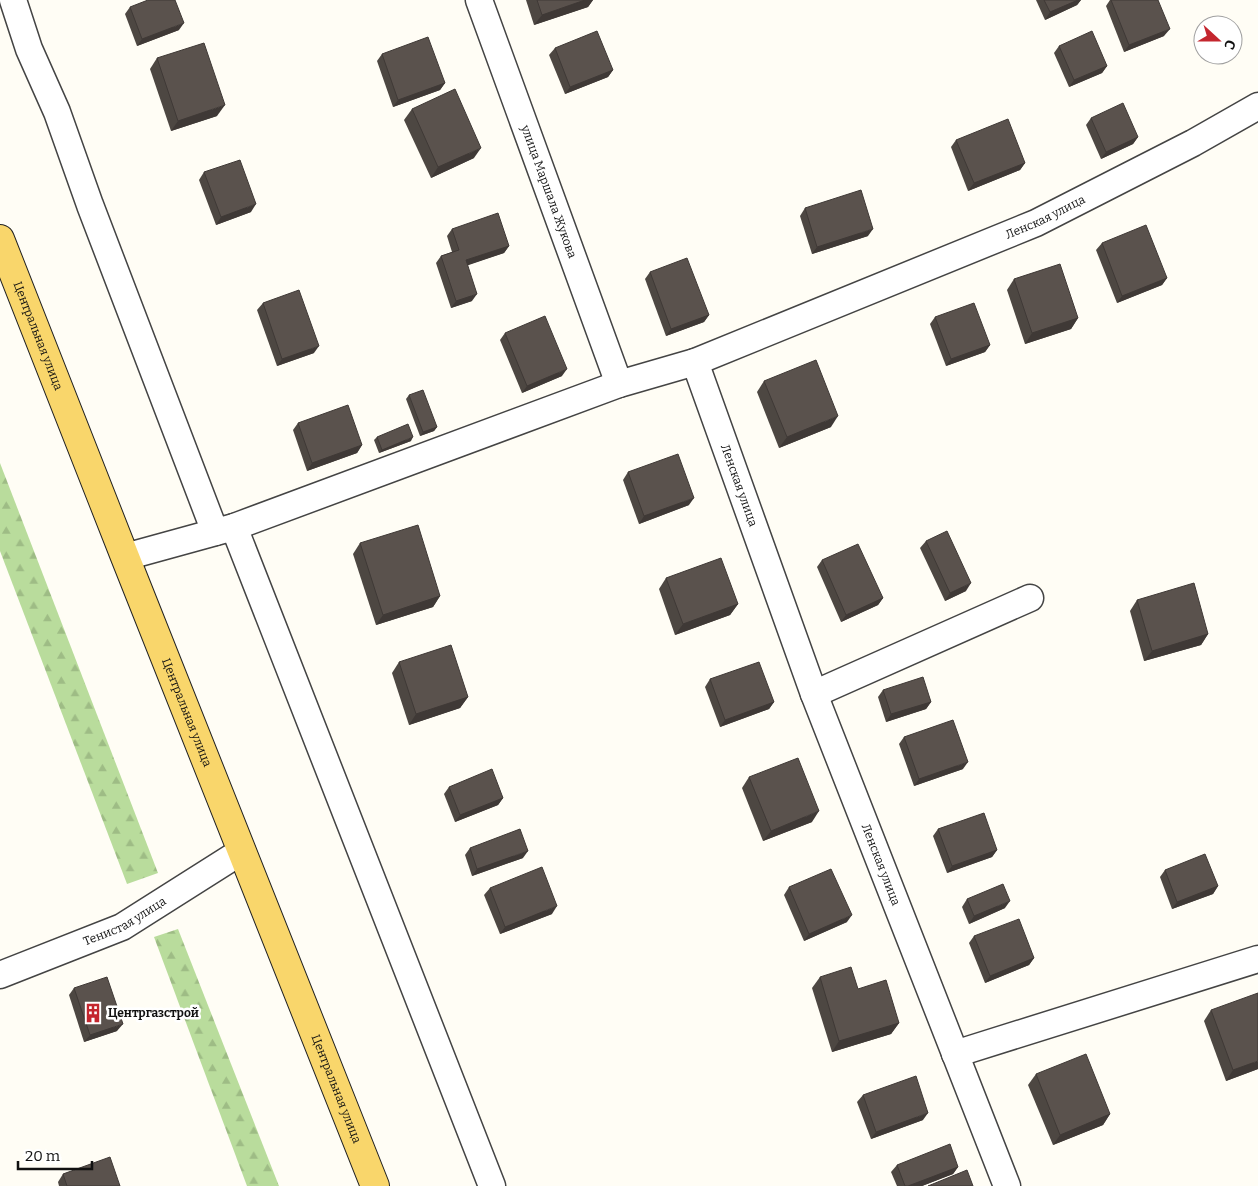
<svg xmlns="http://www.w3.org/2000/svg" width="1258" height="1186" font-family="Bitter,serif">
	<defs>
		<pattern id="forest-firs" width="22" height="20" patternUnits="userSpaceOnUse" patternTransform="scale(1.25)"><rect width="22" height="20" fill="#b9dc9c"/><path d="M5 1l3.5 6h-7zM16 11l3.5 6h-7z" fill="#9ebc85"/></pattern>
	</defs>
	<rect width="100%" height="100%" fill="#fffdf5"/>
	<g fill="url(#forest-firs)">
		<polygon points="0,463 158,873 127,884 0,551"/>
		<polygon points="178,929 279,1186 247,1186 154,937"/>
	</g>
	<g fill="none" stroke-linecap="round" stroke-linejoin="round">
		<defs>
			<g id="minor">
				<polyline points="13,0 29,49 57,112 90,205 215,532"/>
				<path id="s1" d="M479,0L619,384"/>
				<path id="s2" d="M695,362L814,694L1007,1186"/>
				<polyline points="234,527 492,1186"/>
				<path id="s3" d="M125,557L234,527L619,384L695,362L1036,223L1193,143L1258,106"/>
				<polyline points="814,694 1030,598"/>
				<path id="s4" d="M0,975L122,927L242,851"/>
				<polyline points="955,1054 1258,959"/>
			</g>
			<g id="major">
				<path id="s5" d="M0,239L125,557L375,1186"/>
			</g>
		</defs>
		<use href="#minor" stroke="#444" stroke-width="29"/>
		<use href="#major" stroke="#222" stroke-width="30"/>
		<use href="#minor" stroke="#fff" stroke-width="26"/>
		<use href="#major" stroke="#f9d66b" stroke-width="28"/>
	</g>
	<g fill="#4d4742">
		<polygon points="526,0 593,0 588,7 534,25"/>
		<polygon points="1036,0 1081,0 1077,5 1045,20"/>
		<polygon points="1110,0 1158,0 1164,36 1124,52 1106,6"/>
		<polygon points="130,7 179,30 137,46 125,14"/>
		<polygon points="1059,46 1107,66 1102,73 1069,87 1054,53"/>
		<polygon points="555,48 613,70 608,77 565,94 549,55"/>
		<polygon points="382,54 445,83 440,90 393,107 377,61"/>
		<polygon points="157,58 217,116 171,131 150,69"/>
		<polygon points="412,109 474,158 431,178 404,120"/>
		<polygon points="1091,118 1138,137 1133,144 1101,159 1086,125"/>
		<polygon points="956,140 1025,163 1020,170 968,191 951,147"/>
		<polygon points="204,172 251,212 216,225 199,180"/>
		<polygon points="805,208 868,236 812,254 800,216"/>
		<polygon points="452,229 509,246 504,253 467,265 472,301 451,308 436,263 441,256 452,252 447,236"/>
		<polygon points="1102,243 1167,278 1162,285 1117,303 1096,250"/>
		<polygon points="650,272 709,315 704,322 666,336 645,279"/>
		<polygon points="1014,279 1078,318 1071,329 1025,344 1007,290"/>
		<polygon points="263,303 314,353 277,366 257,310"/>
		<polygon points="935,317 990,345 985,352 946,366 930,324"/>
		<polygon points="505,333 562,376 522,393 500,340"/>
		<polygon points="764,381 831,427 779,448 757,392"/>
		<polygon points="409,395 437,427 434,431 420,436 406,399"/>
		<polygon points="298,423 362,445 357,453 307,471 293,430"/>
		<polygon points="377,437 411,441 379,453 374,440"/>
		<polygon points="628,472 689,505 639,524 623,480"/>
		<polygon points="926,541 966,591 945,601 920,548"/>
		<polygon points="360,543 440,596 433,607 376,625 353,554"/>
		<polygon points="822,560 883,598 878,605 841,622 817,567"/>
		<polygon points="666,578 738,604 730,615 675,635 659,589"/>
		<polygon points="1137,600 1208,634 1201,645 1144,661 1130,611"/>
		<polygon points="399,662 468,697 460,708 409,725 392,673"/>
		<polygon points="710,679 774,702 769,709 720,727 705,687"/>
		<polygon points="883,690 931,702 926,709 886,722 878,697"/>
		<polygon points="904,737 963,769 914,786 899,744"/>
		<polygon points="749,777 812,822 763,841 742,788"/>
		<polygon points="449,787 503,798 498,805 455,822 444,794"/>
		<polygon points="938,829 997,850 992,857 947,873 933,836"/>
		<polygon points="470,848 523,858 472,876 465,855"/>
		<polygon points="1165,870 1218,886 1213,894 1172,909 1160,877"/>
		<polygon points="789,887 847,922 804,941 784,895"/>
		<polygon points="490,888 552,914 500,934 484,895"/>
		<polygon points="967,899 1005,908 969,924 962,907"/>
		<polygon points="974,936 1034,958 1029,965 985,983 969,943"/>
		<polygon points="820,977 858,989 899,1023 891,1034 832,1052 812,988"/>
		<polygon points="74,988 117,1031 84,1042 69,995"/>
		<polygon points="1211,1010 1258,1069 1226,1081 1204,1021"/>
		<polygon points="1036,1074 1110,1114 1103,1125 1053,1145 1028,1085"/>
		<polygon points="863,1095 923,1120 871,1139 857,1102"/>
		<polygon points="897,1165 958,1167 953,1174 922,1186 897,1186 891,1172"/>
		<polygon points="63,1174 120,1186 59,1186 58,1182"/>
	</g>
	<g fill="#3f3936">
		<polygon points="585,0 593,0 588,7 534,25 542,15"/>
		<polygon points="1078,0 1081,0 1077,5 1045,20 1050,12"/>
		<polygon points="184,23 179,30 137,46 142,39"/>
		<polygon points="1170,29 1164,36 1124,52 1129,45"/>
		<polygon points="1107,66 1102,73 1069,87 1074,80"/>
		<polygon points="613,70 608,77 565,94 570,87"/>
		<polygon points="445,83 440,90 393,107 398,100"/>
		<polygon points="225,105 217,116 171,131 178,121"/>
		<polygon points="1138,137 1133,144 1101,159 1106,152"/>
		<polygon points="481,148 474,158 431,178 438,167"/>
		<polygon points="1025,163 1020,170 968,191 974,183"/>
		<polygon points="256,204 251,212 216,225 221,217"/>
		<polygon points="873,229 868,236 812,254 817,247"/>
		<polygon points="509,246 504,253 460,268 466,260"/>
		<polygon points="1167,278 1162,285 1117,303 1122,296"/>
		<polygon points="477,294 472,301 451,308 456,301"/>
		<polygon points="709,315 704,322 666,336 671,329"/>
		<polygon points="1078,318 1071,329 1025,344 1032,333"/>
		<polygon points="990,345 985,352 946,366 951,359"/>
		<polygon points="319,346 314,353 277,366 282,359"/>
		<polygon points="567,369 562,376 522,393 527,386"/>
		<polygon points="838,416 831,427 779,448 787,437"/>
		<polygon points="437,427 434,431 420,436 423,432"/>
		<polygon points="413,437 411,441 379,453 382,450"/>
		<polygon points="362,445 357,453 307,471 312,463"/>
		<polygon points="694,498 689,505 639,524 644,516"/>
		<polygon points="971,583 966,591 945,601 950,593"/>
		<polygon points="440,596 433,607 376,625 383,615"/>
		<polygon points="883,598 878,605 841,622 846,615"/>
		<polygon points="738,604 730,615 675,635 683,624"/>
		<polygon points="1208,634 1201,645 1144,661 1152,651"/>
		<polygon points="468,697 460,708 409,725 416,714"/>
		<polygon points="774,702 769,709 720,727 725,720"/>
		<polygon points="931,702 926,709 886,722 891,714"/>
		<polygon points="968,762 963,769 914,786 919,779"/>
		<polygon points="503,798 498,805 455,822 460,815"/>
		<polygon points="819,811 812,822 763,841 771,831"/>
		<polygon points="997,850 992,857 947,873 952,866"/>
		<polygon points="528,851 523,858 472,876 477,869"/>
		<polygon points="1218,886 1213,894 1172,909 1177,902"/>
		<polygon points="1010,901 1005,908 969,924 974,916"/>
		<polygon points="557,906 552,914 500,934 505,927"/>
		<polygon points="852,915 847,922 804,941 809,934"/>
		<polygon points="1034,958 1029,965 985,983 990,976"/>
		<polygon points="899,1023 891,1034 832,1052 839,1041"/>
		<polygon points="123,1024 117,1031 84,1042 90,1035"/>
		<polygon points="1258,1061 1258,1069 1226,1081 1233,1070"/>
		<polygon points="928,1113 923,1120 871,1139 876,1132"/>
		<polygon points="1110,1114 1103,1125 1053,1145 1060,1135"/>
		<polygon points="958,1167 953,1174 922,1186 908,1186"/>
	</g>
	<g fill="#5a524d" stroke="#3f3936">
		<polygon points="148,0 175,0 184,23 142,39 130,7"/>
		<polygon points="537,0 585,0 542,15"/>
		<polygon points="1044,0 1078,0 1050,12"/>
		<polygon points="1111,0 1158,0 1170,29 1129,45"/>
		<polygon points="597,31 613,70 570,87 555,48"/>
		<polygon points="1092,31 1107,66 1074,80 1059,46"/>
		<polygon points="428,37 445,83 398,100 382,54"/>
		<polygon points="204,43 225,105 178,121 157,58"/>
		<polygon points="455,89 481,148 438,167 412,109"/>
		<polygon points="1123,103 1138,137 1106,152 1091,118"/>
		<polygon points="1008,119 1025,163 974,183 956,140"/>
		<polygon points="240,160 256,204 221,217 204,172"/>
		<polygon points="861,190 873,229 817,247 805,208"/>
		<polygon points="498,213 509,246 466,260 477,294 456,301 441,256 459,250 452,229"/>
		<polygon points="1146,225 1167,278 1122,296 1102,243"/>
		<polygon points="687,258 709,315 671,329 650,272"/>
		<polygon points="1060,264 1078,318 1032,333 1014,279"/>
		<polygon points="299,290 319,346 282,359 263,303"/>
		<polygon points="974,303 990,345 951,359 935,317"/>
		<polygon points="545,316 567,369 527,386 505,333"/>
		<polygon points="816,360 838,416 787,437 764,381"/>
		<polygon points="423,390 437,427 423,432 409,395"/>
		<polygon points="348,405 362,445 312,463 298,423"/>
		<polygon points="408,424 413,437 382,450 377,437"/>
		<polygon points="678,454 694,498 644,516 628,472"/>
		<polygon points="418,525 440,596 383,615 360,543"/>
		<polygon points="947,531 971,583 950,593 926,541"/>
		<polygon points="858,544 883,598 846,615 822,560"/>
		<polygon points="721,558 738,604 683,624 666,578"/>
		<polygon points="1194,583 1208,634 1152,651 1137,600"/>
		<polygon points="451,645 468,697 416,714 399,662"/>
		<polygon points="759,662 774,702 725,720 710,679"/>
		<polygon points="923,677 931,702 891,714 883,690"/>
		<polygon points="953,720 968,762 919,779 904,737"/>
		<polygon points="798,758 819,811 771,831 749,777"/>
		<polygon points="492,769 503,798 460,815 449,787"/>
		<polygon points="984,813 997,850 952,866 938,829"/>
		<polygon points="520,829 528,851 477,869 470,848"/>
		<polygon points="1205,854 1218,886 1177,902 1165,870"/>
		<polygon points="542,867 557,906 505,927 490,888"/>
		<polygon points="831,869 852,915 809,934 789,887"/>
		<polygon points="1003,884 1010,901 974,916 967,899"/>
		<polygon points="1019,919 1034,958 990,976 974,936"/>
		<polygon points="851,967 858,989 886,980 899,1023 839,1041 820,977"/>
		<polygon points="107,977 123,1024 90,1035 74,988"/>
		<polygon points="1258,993 1258,1061 1233,1070 1211,1010"/>
		<polygon points="1086,1054 1110,1114 1060,1135 1036,1074"/>
		<polygon points="916,1076 928,1113 876,1132 863,1095"/>
		<polygon points="950,1144 958,1167 908,1186 905,1186 897,1165"/>
		<polygon points="110,1157 120,1186 67,1186 63,1174"/>
		<polygon points="967,1170 973,1186 928,1186"/>
	</g>
	<defs>
		<symbol id="building-bare" viewBox="-9 -9 18 18"><path d="M-4-6H4V6H1V3H-1V6H-4ZM-2.5-4.3h1.7v1.8h-1.7ZM.8-4.3h1.7v1.8H.8ZM-2.5-1h1.7V.8h-1.7ZM.8-1h1.7V.8H.8Z" fill="#c4262e" stroke="#fff" stroke-width="2.5" paint-order="stroke"/></symbol>
	</defs>
	<g fill-rule="evenodd">
		<use href="#building-bare" x="79" y="999" width="28" height="28"/>
	</g>
	<g text-anchor="middle" stroke-width="5" stroke-linejoin="round" paint-order="stroke">
		<g font-size="12" fill="#111" stroke="#fff">
			<text dy="4" stroke="none"><textPath href="#s1" startOffset="204">улица Маршала Жукова</textPath></text>
			<text dy="4" stroke="none"><textPath href="#s3" startOffset="982">Ленская улица</textPath></text>
			<text dy="4" stroke="none"><textPath href="#s5" startOffset="104">Центральная улица</textPath></text>
			<text dy="4" stroke="none"><textPath href="#s2" startOffset="131">Ленская улица</textPath></text>
			<text dy="4" stroke="none"><textPath href="#s5" startOffset="509">Центральная улица</textPath></text>
			<text dy="4" stroke="none"><textPath href="#s2" startOffset="536">Ленская улица</textPath></text>
			<text dy="4" stroke="none"><textPath href="#s4" startOffset="136">Тенистая улица</textPath></text>
			<text dy="4" stroke="none"><textPath href="#s5" startOffset="914">Центральная улица</textPath></text>
		</g>
		<g font-size="12" font-weight="bold" fill="#111" stroke="#fff" text-anchor="start">
			<text x="108" y="1017">Центргазстрой</text>
		</g>
	</g>
	<g transform="translate(1218 40) rotate(111)"><circle r="24" fill="#ffffff" stroke="#a0a0a0"/>
	<path d="M0-4L9 19L0 12L-9 19Z" fill="#c4262e"/>
	<text y="-8" font-size="14" font-weight="bold" text-anchor="middle" fill="#111111">С</text>
	</g>
	<path d="M18 1161v8h74v-8" fill="none" stroke="#111111" stroke-width="2.5"/>
	<text x="25" y="1161" font-size="15" fill="#111111" stroke="#ffffff" stroke-width="4" paint-order="stroke">20 m</text>
</svg>
